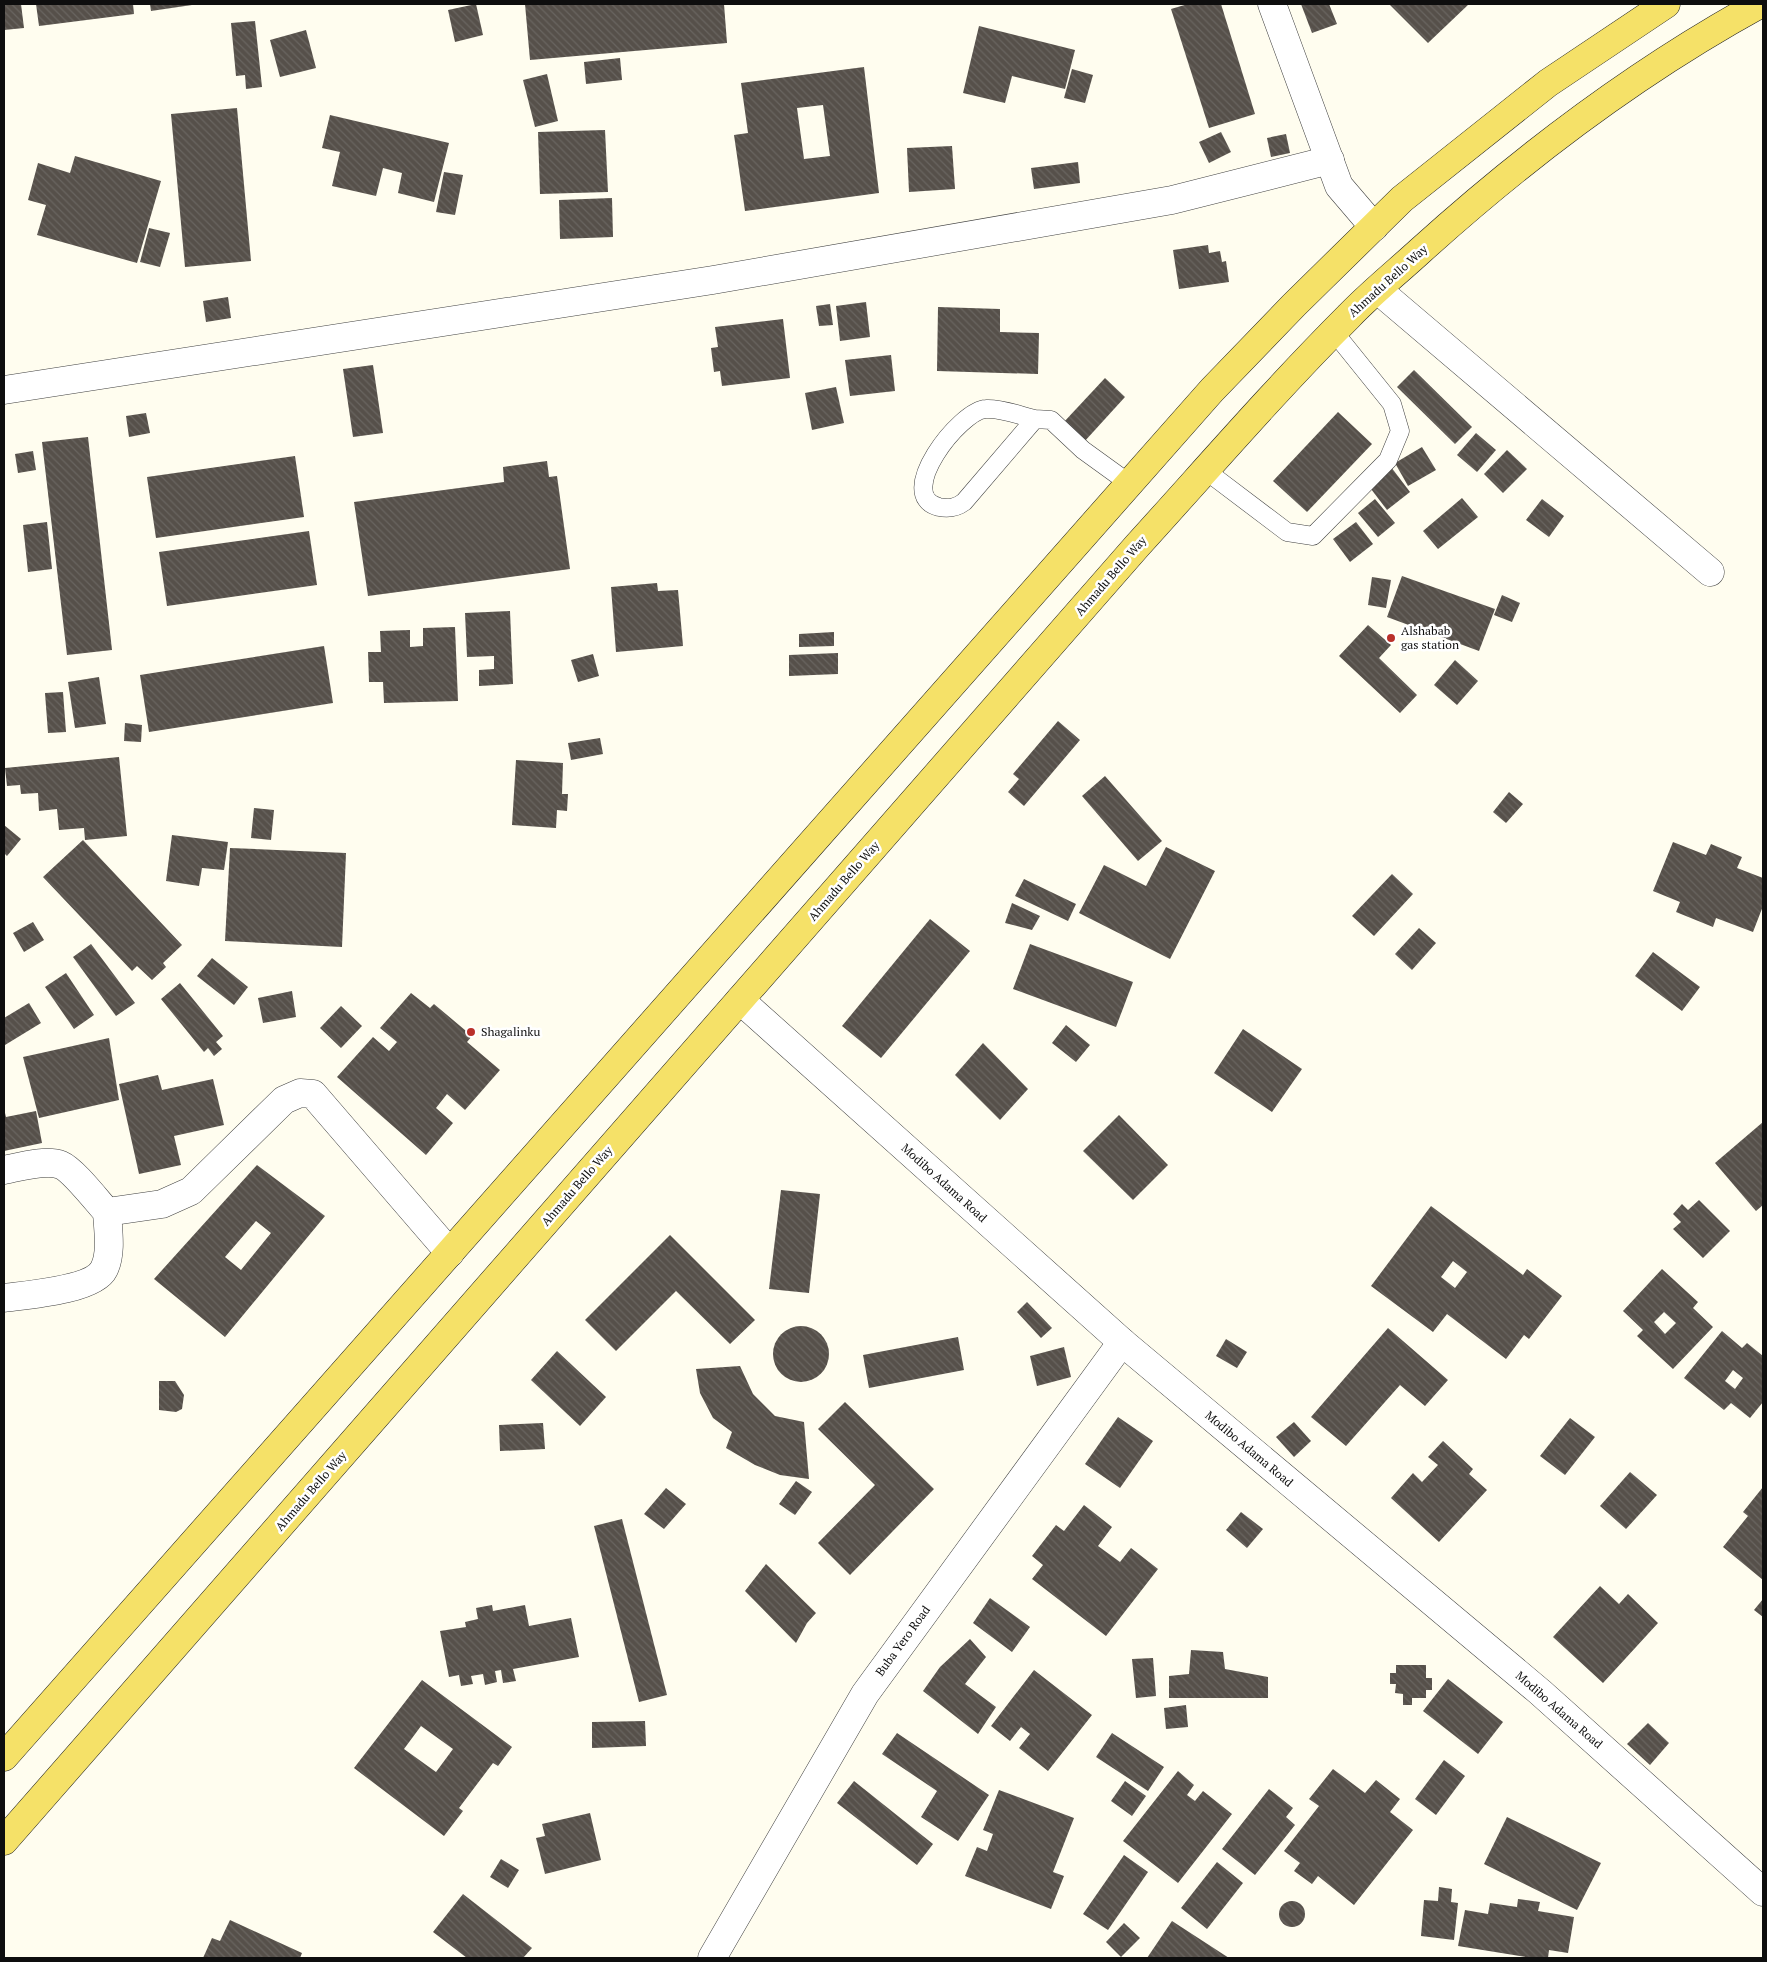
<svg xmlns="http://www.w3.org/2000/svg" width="1767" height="1962" font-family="'PT Serif',serif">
	<defs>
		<pattern id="building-back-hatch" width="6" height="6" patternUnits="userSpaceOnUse" patternTransform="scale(1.25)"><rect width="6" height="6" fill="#56504a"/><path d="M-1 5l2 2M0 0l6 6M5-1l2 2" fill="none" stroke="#696560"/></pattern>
	</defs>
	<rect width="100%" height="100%" fill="#fffdef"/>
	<g fill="url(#building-back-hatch)" fill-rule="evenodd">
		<polygon points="4,4 21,4 24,28 4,30"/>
		<polygon points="36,4 133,4 134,14 39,26"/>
		<polygon points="150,4 192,4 192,5 151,11"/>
		<polygon points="476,4 483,35 455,42 448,10"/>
		<polygon points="525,4 724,4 727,43 530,60"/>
		<polygon points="1188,4 1221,4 1255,114 1209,128 1171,9"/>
		<polygon points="1301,4 1329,4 1337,24 1312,33"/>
		<polygon points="1389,4 1469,4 1428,43"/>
		<polygon points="255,21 262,87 246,89 245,75 236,76 231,23"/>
		<polygon points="979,26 1075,50 1065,89 1012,76 1005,103 963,93"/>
		<polygon points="306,30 316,68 280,77 270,40"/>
		<polygon points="620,58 622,80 586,84 584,62"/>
		<path d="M864,67L879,193L745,211L734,135L748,133L741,83ZM823,105L830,156L804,159L797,108Z"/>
		<polygon points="1072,69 1093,75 1085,103 1064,98"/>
		<polygon points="547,74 558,121 535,127 523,80"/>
		<polygon points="237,108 251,261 185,267 171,114"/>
		<polygon points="330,115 449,143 434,202 398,193 402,173 383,168 376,196 332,186 340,152 322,148"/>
		<polygon points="605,130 608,192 540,194 538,132"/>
		<polygon points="1221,132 1231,152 1209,163 1199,142"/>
		<polygon points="1286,134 1290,153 1271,157 1267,138"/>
		<polygon points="952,146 955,189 909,192 907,148"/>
		<polygon points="75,156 161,181 137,263 37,235 46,205 28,200 38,163 70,173"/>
		<polygon points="1078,162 1080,183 1034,189 1031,168"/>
		<polygon points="444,172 463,175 455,215 436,212"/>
		<polygon points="612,198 613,237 560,239 559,200"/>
		<polygon points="149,228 170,233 160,267 140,262"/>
		<polygon points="1208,245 1209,253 1220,251 1222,262 1226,261 1229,282 1179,289 1173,250"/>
		<polygon points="228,297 231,318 206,322 203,301"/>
		<polygon points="866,302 870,337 840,341 836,306"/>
		<polygon points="830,304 833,325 819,326 816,306"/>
		<polygon points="938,307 1000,309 1000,332 1039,333 1038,374 937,371"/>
		<polygon points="783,319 790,378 722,386 720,371 714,372 711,348 718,347 715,327"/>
		<polygon points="891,355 895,391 850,396 845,360"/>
		<polygon points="373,365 383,433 353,437 343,369"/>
		<polygon points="1414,370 1472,427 1455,444 1397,387"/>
		<polygon points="1105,378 1125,397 1084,442 1063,423"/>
		<polygon points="836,387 844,423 812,430 805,393"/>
		<polygon points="1338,412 1372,444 1307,512 1273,481"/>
		<polygon points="146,413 150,433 129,437 126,416"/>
		<polygon points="1476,433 1496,450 1477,472 1457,455"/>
		<polygon points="88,437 112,650 67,655 42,442"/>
		<polygon points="1422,447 1436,470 1408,486 1395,463"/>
		<polygon points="1507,450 1527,469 1503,493 1484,474"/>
		<polygon points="33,451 36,470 18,473 15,454"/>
		<polygon points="295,456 304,517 156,538 147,477"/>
		<polygon points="547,461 549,477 557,476 570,569 368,596 354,502 504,482 503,467"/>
		<polygon points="1391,467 1410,492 1387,510 1368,485"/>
		<polygon points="1462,498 1478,517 1438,549 1423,531"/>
		<polygon points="1375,499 1395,523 1378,537 1358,513"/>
		<polygon points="1542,499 1564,516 1549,537 1526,520"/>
		<polygon points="47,522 52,569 28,572 23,525"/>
		<polygon points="1356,522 1373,544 1350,562 1333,539"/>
		<polygon points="309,531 317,585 167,606 159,552"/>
		<polygon points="1402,576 1495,609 1479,651 1387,617"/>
		<polygon points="1372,577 1391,580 1386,608 1368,605"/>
		<polygon points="657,583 658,591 678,590 683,646 616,652 611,587"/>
		<polygon points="1502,595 1520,603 1512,622 1494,615"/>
		<polygon points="510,611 513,684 479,686 479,670 494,669 494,656 467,657 465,613"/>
		<polygon points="1368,625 1391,645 1379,658 1417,695 1400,713 1339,656"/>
		<polygon points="455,627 458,701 384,703 383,682 369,682 368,652 381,652 380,631 410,630 410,647 423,646 423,628"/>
		<polygon points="834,632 834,646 799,647 799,634"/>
		<polygon points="324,646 333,703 149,732 140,675"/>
		<polygon points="838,653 838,674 789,676 789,655"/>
		<polygon points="593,654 599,676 578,682 571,660"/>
		<polygon points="1455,660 1478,681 1457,705 1434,685"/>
		<polygon points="99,677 106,724 75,728 68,682"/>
		<polygon points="63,692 66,732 48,733 45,693"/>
		<polygon points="1058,721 1080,740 1024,806 1008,792 1019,779 1013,774"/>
		<polygon points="125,723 142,725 141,742 124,741"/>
		<polygon points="600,738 603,754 571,760 568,743"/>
		<polygon points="119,757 127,836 85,840 84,828 59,830 57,809 39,811 38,793 21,794 20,785 7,786 5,768"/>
		<polygon points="516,760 563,763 562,794 568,794 567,811 557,810 556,828 512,825"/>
		<polygon points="1105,776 1162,841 1138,861 1082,796"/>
		<polygon points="1509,792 1523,804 1506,823 1493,812"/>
		<polygon points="254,808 274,810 271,840 251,838"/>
		<polygon points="4,825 21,839 7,856 4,853"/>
		<polygon points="172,835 228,842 224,870 202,868 199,886 166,881"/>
		<polygon points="83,840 182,945 163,963 166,967 152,980 137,966 132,971 43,877"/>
		<polygon points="1673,842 1706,855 1711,844 1742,857 1737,868 1763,878 1763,906 1753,932 1716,918 1713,927 1676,912 1680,902 1653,891"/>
		<polygon points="1166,847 1215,871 1170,959 1079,913 1104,865 1146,886"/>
		<polygon points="230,848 346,853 342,947 225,941"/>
		<polygon points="1392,874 1413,894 1374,936 1352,916"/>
		<polygon points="1024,879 1076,904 1068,921 1015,896"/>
		<polygon points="1012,903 1040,916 1032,930 1005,923"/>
		<polygon points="930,919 970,951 881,1058 842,1026"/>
		<polygon points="33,922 44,940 24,952 13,933"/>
		<polygon points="1419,928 1436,943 1412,970 1395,954"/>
		<polygon points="91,944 135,1003 116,1016 73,957"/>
		<polygon points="1030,944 1133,982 1116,1027 1013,989"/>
		<polygon points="1653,952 1700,987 1682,1011 1635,976"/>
		<polygon points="212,958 248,987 234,1005 197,976"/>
		<polygon points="66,973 94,1015 74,1029 45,987"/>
		<polygon points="180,983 223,1036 216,1042 222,1049 214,1056 208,1048 204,1052 161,999"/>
		<polygon points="292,991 296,1017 263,1023 258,998"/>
		<polygon points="411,993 430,1008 434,1004 472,1036 467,1042 500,1070 465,1110 447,1094 436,1108 453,1123 426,1155 337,1077 373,1037 389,1051 397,1042 380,1028"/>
		<polygon points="29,1003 41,1023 5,1045 4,1018"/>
		<polygon points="341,1006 362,1026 341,1048 320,1028"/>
		<polygon points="1066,1025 1090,1045 1076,1062 1052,1043"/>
		<polygon points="1243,1029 1302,1069 1272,1112 1214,1073"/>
		<polygon points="109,1038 119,1100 39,1118 23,1057"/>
		<polygon points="983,1043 1028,1089 1000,1120 955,1075"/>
		<polygon points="158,1075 162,1090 213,1079 224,1125 174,1136 181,1165 139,1174 119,1084"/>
		<polygon points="4,1109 6,1117 36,1111 42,1143 4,1151"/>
		<polygon points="1119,1115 1168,1165 1133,1200 1083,1151"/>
		<polygon points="1763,1122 1763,1205 1756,1211 1715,1163"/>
		<path d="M257,1165L325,1216L225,1337L154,1279ZM256,1221L271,1233L241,1270L225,1257Z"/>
		<polygon points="781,1190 820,1194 809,1293 769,1289"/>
		<polygon points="1699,1200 1730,1231 1703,1258 1673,1229 1681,1222 1673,1214 1682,1204 1688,1210"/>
		<path d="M1431,1206L1523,1275L1527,1269L1562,1296L1529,1339L1524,1335L1506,1359L1447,1314L1433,1332L1371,1286ZM1453,1261L1467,1272L1455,1288L1441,1277Z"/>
		<polygon points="670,1235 755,1320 730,1344 676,1291 616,1351 585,1320"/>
		<path d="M1662,1269L1698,1302L1693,1308L1713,1327L1673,1369L1637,1336L1643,1330L1623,1311ZM1664,1312L1676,1323L1665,1334L1654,1322Z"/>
		<polygon points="1027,1302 1052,1328 1041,1338 1017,1312"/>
		<circle cx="801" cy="1354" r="28"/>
		<polygon points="1388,1328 1448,1380 1425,1406 1400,1385 1346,1446 1311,1417"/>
		<path d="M1722,1331L1742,1348L1747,1343L1763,1356V1402L1750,1418L1731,1403L1724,1410L1684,1378ZM1733,1370L1743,1378L1735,1389L1725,1381Z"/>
		<polygon points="958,1337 964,1370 869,1388 863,1355"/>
		<polygon points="1226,1339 1247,1352 1237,1368 1216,1356"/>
		<polygon points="1064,1347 1071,1377 1037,1386 1030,1356"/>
		<polygon points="557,1351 606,1397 580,1426 531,1380"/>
		<polygon points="740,1366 753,1394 775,1416 804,1422 809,1479 780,1475 755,1465 726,1448 732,1432 713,1418 700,1393 696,1369"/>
		<polygon points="159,1381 175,1381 184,1395 182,1409 176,1412 159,1410"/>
		<polygon points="845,1402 934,1489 850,1575 818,1543 875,1485 818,1429"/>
		<polygon points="1118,1417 1153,1441 1120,1488 1085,1464"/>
		<polygon points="1570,1418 1595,1437 1565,1475 1540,1456"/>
		<polygon points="1294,1422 1311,1441 1294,1457 1276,1437"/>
		<polygon points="543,1423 545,1449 500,1451 499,1425"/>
		<polygon points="1443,1441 1473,1469 1469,1474 1487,1490 1439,1542 1391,1498 1413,1473 1422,1482 1438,1465 1428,1457"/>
		<polygon points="1630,1472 1657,1495 1626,1529 1600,1506"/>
		<polygon points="796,1481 812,1492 795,1515 779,1504"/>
		<polygon points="1763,1487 1763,1580 1723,1547 1748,1516 1743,1512"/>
		<polygon points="666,1488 686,1504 664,1529 644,1514"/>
		<polygon points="1084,1505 1112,1527 1098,1546 1120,1562 1131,1548 1158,1569 1106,1636 1032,1579 1043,1565 1032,1556 1056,1525 1064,1531"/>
		<polygon points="1241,1512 1263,1529 1247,1548 1226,1530"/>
		<polygon points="622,1519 667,1695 639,1702 594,1526"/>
		<polygon points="766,1564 816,1613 807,1623 796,1643 745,1591"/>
		<polygon points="1600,1586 1619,1604 1628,1594 1658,1623 1603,1683 1553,1637"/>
		<polygon points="990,1598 1030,1627 1012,1652 973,1623"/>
		<polygon points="1763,1599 1763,1617 1754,1610"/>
		<polygon points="492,1605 493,1611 525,1605 529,1626 571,1618 579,1657 513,1669 516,1681 503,1683 501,1670 495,1671 497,1682 485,1685 483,1674 471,1676 473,1684 461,1686 459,1675 449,1677 440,1631 466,1627 465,1622 478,1619 476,1608"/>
		<polygon points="970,1639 986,1657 965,1684 996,1707 978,1734 923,1691 940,1667"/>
		<polygon points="1191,1650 1223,1652 1225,1669 1268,1677 1268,1698 1169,1698 1169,1676 1189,1674"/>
		<polygon points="1153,1658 1156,1696 1136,1698 1132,1659"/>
		<polygon points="1396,1665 1426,1665 1426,1678 1432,1678 1432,1690 1426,1690 1426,1698 1412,1698 1412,1705 1403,1705 1403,1694 1395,1693 1396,1684 1390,1684 1390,1673 1396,1673"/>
		<polygon points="1034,1670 1092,1715 1048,1771 1019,1748 1030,1734 1021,1727 1010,1741 991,1726"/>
		<polygon points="1448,1679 1503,1722 1478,1754 1423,1711"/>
		<path d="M422,1680L512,1747L498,1766L493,1763L459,1808L463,1811L444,1836L354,1768ZM421,1726L453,1749L436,1772L404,1749Z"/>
		<polygon points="1186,1705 1188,1727 1166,1729 1164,1708"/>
		<polygon points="645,1721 646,1746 592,1748 592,1722"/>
		<polygon points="1648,1723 1669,1743 1650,1765 1627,1744"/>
		<polygon points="897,1733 989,1795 958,1841 921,1817 937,1791 882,1754"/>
		<polygon points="1112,1733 1164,1767 1148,1791 1096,1757"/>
		<polygon points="1444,1760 1465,1776 1436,1815 1415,1799"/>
		<polygon points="1333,1769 1365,1793 1376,1780 1400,1799 1390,1812 1413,1830 1354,1905 1318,1876 1312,1884 1294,1871 1300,1863 1284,1851 1319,1806 1309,1799"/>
		<polygon points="1178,1771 1194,1785 1187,1795 1195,1801 1203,1791 1232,1814 1178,1883 1123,1841"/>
		<polygon points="854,1781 933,1844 917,1865 837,1803"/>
		<polygon points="1125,1781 1146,1796 1132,1816 1111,1801"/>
		<polygon points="1269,1789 1293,1808 1286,1817 1295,1825 1255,1875 1222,1849"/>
		<polygon points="999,1790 1074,1818 1053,1872 1064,1876 1051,1909 965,1876 977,1847 987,1851 993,1834 983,1830"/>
		<polygon points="590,1813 601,1860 545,1874 536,1838 545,1836 542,1824"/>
		<polygon points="1507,1817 1601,1863 1577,1910 1484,1864"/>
		<polygon points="1124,1855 1148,1872 1108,1930 1083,1914"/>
		<polygon points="501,1859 519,1870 508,1888 490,1877"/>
		<polygon points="1217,1862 1243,1883 1207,1929 1181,1908"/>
		<polygon points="1439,1887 1452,1889 1451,1902 1458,1903 1454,1940 1421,1936 1424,1900 1438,1901"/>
		<polygon points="463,1894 532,1948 523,1958 467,1958 433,1932"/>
		<polygon points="1518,1899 1540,1902 1538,1911 1574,1917 1568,1953 1549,1950 1548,1958 1532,1958 1458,1946 1465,1910 1488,1914 1490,1903 1517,1907"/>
		<circle cx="1292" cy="1914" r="13"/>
		<polygon points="230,1920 302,1953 300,1958 203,1958 212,1938 220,1941"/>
		<polygon points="1172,1921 1229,1958 1147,1958"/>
		<polygon points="1124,1923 1140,1938 1121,1957 1106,1942"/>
	</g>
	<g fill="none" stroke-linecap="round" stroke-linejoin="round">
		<defs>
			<g id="service">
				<path d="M1035,419C1021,416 1002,408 986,409C960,410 893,496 939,507C949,509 956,508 964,502L1035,419L1051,420L1083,450L1130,484"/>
				<polyline points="1205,470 1287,532 1313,536 1388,460 1400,431 1392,404 1334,332"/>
			</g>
			<g id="minor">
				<polyline points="1272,4 1339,186 1374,227"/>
				<polyline points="1378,290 1710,572"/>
				<polyline points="4,390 713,280 1172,200 1330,160"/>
				<polyline points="740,1000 1122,1342 1540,1692 1763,1892"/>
				<path d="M4,1170C19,1167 46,1159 61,1165C73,1170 97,1201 107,1212C108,1230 112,1253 104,1269C94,1290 26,1295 4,1298"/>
				<polyline points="107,1212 162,1204 191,1191 284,1100 300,1093 313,1094 450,1253"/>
				<polyline points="712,1958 865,1694 1122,1342"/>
			</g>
			<g id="primary">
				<polyline points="4,1757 1212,390 1294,305 1402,199 1548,83 1666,4"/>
				<path d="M4,1841L1137,546C1207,469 1275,390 1349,316C1371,293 1396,273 1420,251C1525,156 1636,72 1760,4"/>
			</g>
		</defs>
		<use href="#service" stroke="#414141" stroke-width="19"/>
		<use href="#minor" stroke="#414141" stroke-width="29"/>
		<use href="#primary" stroke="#1f1f1f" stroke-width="29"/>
		<use href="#service" stroke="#fff" stroke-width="18"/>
		<use href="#minor" stroke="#fff" stroke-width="28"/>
		<use href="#primary" stroke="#f5e168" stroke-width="28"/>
	</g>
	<g fill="#ba3029" stroke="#fff" stroke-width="2">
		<circle cx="1391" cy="638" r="5"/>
		<circle cx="471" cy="1032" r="5"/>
	</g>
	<g text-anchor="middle" stroke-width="5" stroke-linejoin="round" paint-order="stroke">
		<g font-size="12" fill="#0e0e0e" stroke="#fff">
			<text transform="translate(1388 281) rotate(-42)" y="4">Ahmadu Bello Way</text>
			<text transform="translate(1111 576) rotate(-49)" y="4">Ahmadu Bello Way</text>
			<text transform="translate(844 881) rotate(-49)" y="4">Ahmadu Bello Way</text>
			<text transform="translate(944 1183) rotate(42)" y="4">Modibo Adama Road</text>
			<text transform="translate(577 1186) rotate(-49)" y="4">Ahmadu Bello Way</text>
			<text transform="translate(1249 1449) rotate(40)" y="4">Modibo Adama Road</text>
			<text transform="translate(311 1491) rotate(-49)" y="4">Ahmadu Bello Way</text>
			<text transform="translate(903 1641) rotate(-54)" y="4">Buba Yero Road</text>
			<text transform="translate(1559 1710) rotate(41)" y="4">Modibo Adama Road</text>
		</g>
		<g font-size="12" fill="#0e0e0e" stroke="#fff" text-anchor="start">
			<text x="1401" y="635">Alshabab<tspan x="1401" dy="14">gas station</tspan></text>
			<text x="481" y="1036">Shagalinku</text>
		</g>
	</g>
	<rect width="1767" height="1962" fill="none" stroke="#0e0e0e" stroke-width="10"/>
</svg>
